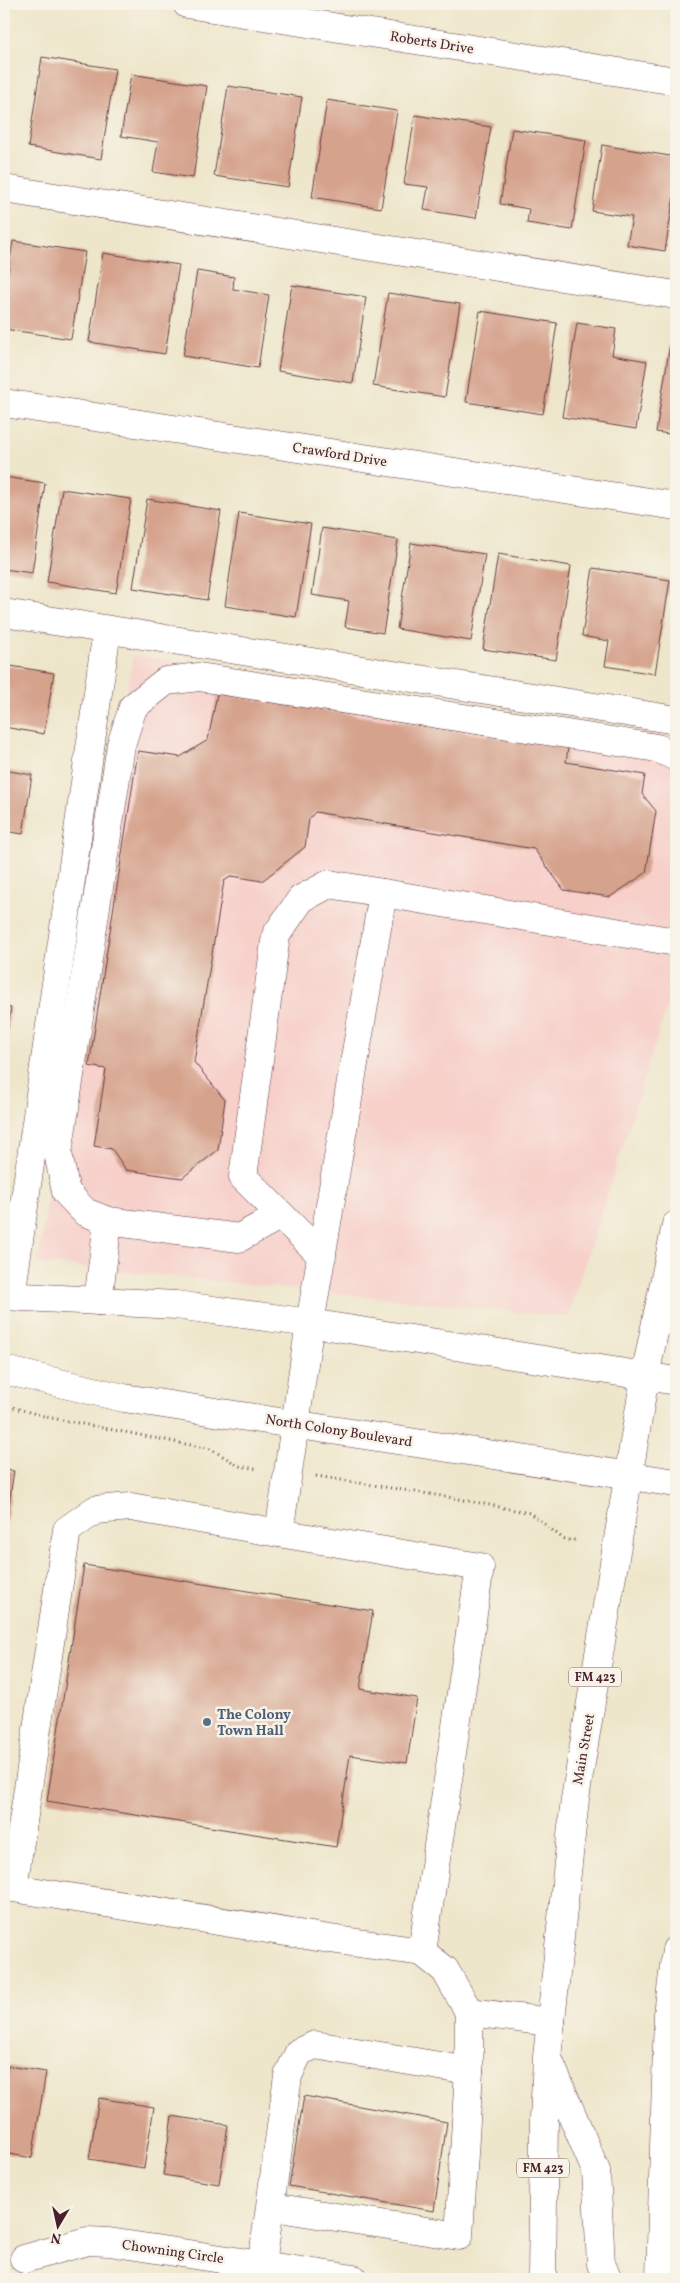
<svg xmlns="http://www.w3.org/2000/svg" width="680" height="2283" font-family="Vollkorn,serif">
	<rect width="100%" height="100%" fill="#f7f3e8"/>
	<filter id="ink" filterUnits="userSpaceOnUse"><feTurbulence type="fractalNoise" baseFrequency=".02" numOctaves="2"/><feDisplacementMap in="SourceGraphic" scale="10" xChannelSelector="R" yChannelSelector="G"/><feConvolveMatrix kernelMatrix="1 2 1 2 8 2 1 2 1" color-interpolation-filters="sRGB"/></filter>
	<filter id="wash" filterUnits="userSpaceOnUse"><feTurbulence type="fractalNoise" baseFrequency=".0096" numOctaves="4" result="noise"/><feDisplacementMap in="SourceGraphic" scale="20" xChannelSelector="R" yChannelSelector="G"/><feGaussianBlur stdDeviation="1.12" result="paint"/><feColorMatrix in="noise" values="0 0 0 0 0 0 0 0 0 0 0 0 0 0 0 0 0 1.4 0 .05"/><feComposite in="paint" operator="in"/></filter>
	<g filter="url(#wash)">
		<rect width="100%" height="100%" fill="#eee6ca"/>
		<polygon fill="#f7d0ca" points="133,655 676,738 676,978 568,1317 38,1263"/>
		<g id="blocks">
			<g fill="#d5a28c">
				<polygon points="647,4 676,4 676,9 647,5"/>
				<polygon points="42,57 115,69 101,159 28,147"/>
				<polygon points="131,74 207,86 193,178 153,172 158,142 121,136"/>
				<polygon points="228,86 302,97 288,187 214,176"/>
				<polygon points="327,100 397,111 381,208 312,197"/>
				<polygon points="415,115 491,127 476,218 424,210 428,187 404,184"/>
				<polygon points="512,129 586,140 572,230 527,223 529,209 500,204"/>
				<polygon points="602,145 676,157 676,183 665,251 627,245 632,217 592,211"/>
				<polygon points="13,241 85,252 71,339 4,329 4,297"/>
				<polygon points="103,253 179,265 165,354 89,342"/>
				<polygon points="197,271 234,277 233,289 269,295 258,368 183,356"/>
				<polygon points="292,285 366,297 353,383 278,371"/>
				<polygon points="388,293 460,304 445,397 373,386"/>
				<polygon points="480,311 557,323 543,414 466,402"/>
				<polygon points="577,323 616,329 612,355 647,361 636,429 562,417"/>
				<polygon points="670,344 676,345 676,435 656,432"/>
				<polygon points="4,477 45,483 32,573 4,569"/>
				<polygon points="62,489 131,499 116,593 47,582"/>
				<polygon points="147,499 221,511 207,600 133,588"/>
				<polygon points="239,513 311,524 296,617 225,606"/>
				<polygon points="322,528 398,540 383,633 345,627 349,601 312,595"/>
				<polygon points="411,543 485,554 471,641 397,629"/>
				<polygon points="498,554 571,566 556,660 483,649"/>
				<polygon points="593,568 670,580 655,674 605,666 609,641 582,636"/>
				<polygon points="4,665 54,673 44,734 4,727"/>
				<polygon points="217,694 568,748 566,762 645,775 642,794 656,811 646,873 610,897 564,890 534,849 315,812 309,819 305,847 262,881 232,876 224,881 194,1062 225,1100 218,1150 182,1178 126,1170 112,1149 94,1146 106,1069 89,1066 138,751 180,757 208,740"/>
				<polygon points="4,770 32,775 23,834 4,831"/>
				<polygon points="4,1007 11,1008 5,1045 4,1045"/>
				<polygon points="4,1470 14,1471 5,1529 4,1529"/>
				<polygon points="84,1565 373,1611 360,1689 417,1698 407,1763 350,1755 336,1847 47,1801"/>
				<polygon points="8,2066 46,2072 32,2158 4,2153 4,2091"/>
				<polygon points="304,2096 447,2122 434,2211 289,2186"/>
				<polygon points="99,2098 154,2107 144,2168 89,2159"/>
				<polygon points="172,2116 228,2125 219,2184 163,2175"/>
			</g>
		</g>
	</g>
	<g filter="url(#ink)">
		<use href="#blocks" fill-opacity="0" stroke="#633d43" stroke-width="1"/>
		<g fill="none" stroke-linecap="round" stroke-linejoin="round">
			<defs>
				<g id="minor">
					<polyline points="187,4 676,81"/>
					<polyline points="4,189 676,295"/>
					<polyline points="4,403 676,506"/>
					<polyline points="4,613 676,720"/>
					<polyline points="108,1221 85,1212 66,1192 58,1153 121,745 133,707 166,681 199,677 657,748 676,757"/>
					<polyline points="322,1256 243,1177 276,935 301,899 329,884 383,893"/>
					<polyline points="11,1296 107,630"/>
					<polyline points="98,1301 108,1221 239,1238 281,1215"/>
					<polyline points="279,1533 131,1507 95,1510 67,1530 13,1888 330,1939 422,1952"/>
					<polyline points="469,2012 551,2022"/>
					<polyline points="272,2207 459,2236 469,2071 469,2012 445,1970 422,1952 480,1567 279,1533 310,1323 383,893 676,942"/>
					<polyline points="24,2259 87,2241 109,2242 354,2279"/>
					<polyline points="262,2264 288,2076 299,2052 315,2045 469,2071"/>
				</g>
				<g id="major">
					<polyline points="4,1296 176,1305 310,1323 676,1381"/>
					<polyline points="4,1370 124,1398 676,1483"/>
					<polyline points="550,2063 596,2171 601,2264 608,2279"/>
					<polyline points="542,2279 544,2119 547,2057 575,1799 645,1376 676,1225"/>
					<polyline points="660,2279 668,2014 676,1950"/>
				</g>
			</defs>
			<use href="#minor" stroke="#633d43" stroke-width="29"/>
			<use href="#major" stroke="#633d43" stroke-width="29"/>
			<g stroke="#633d43" stroke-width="3" stroke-dasharray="1 4" stroke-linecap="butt">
				<polyline points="4,1405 47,1417 211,1449 239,1466 258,1469"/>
				<polyline points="316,1476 454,1498 530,1513 565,1540 578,1540"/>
			</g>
			<use href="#minor" stroke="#fff" stroke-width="28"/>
			<use href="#major" stroke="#fff" stroke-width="28"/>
		</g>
	</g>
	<circle fill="#5c6f8a" stroke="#f7f3e8" stroke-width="2" cx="207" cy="1722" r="5"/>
	<g text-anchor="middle" stroke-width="5" stroke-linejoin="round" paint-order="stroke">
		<g fill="#f7f3e8" stroke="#7e5f64" stroke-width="1">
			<rect x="569" y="1667.5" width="52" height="19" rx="4"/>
			<rect x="517" y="2158.5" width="52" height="19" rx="4"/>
		</g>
		<g font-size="12" font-weight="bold" fill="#4a1f2b">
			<text x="595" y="1681">FM 423</text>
			<text x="543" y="2172">FM 423</text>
		</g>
		<g font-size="14" fill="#4a1f2b" stroke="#f7f3e8">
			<text transform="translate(432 42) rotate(9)" y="5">Roberts Drive</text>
			<text transform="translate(340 454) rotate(9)" y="5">Crawford Drive</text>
			<text transform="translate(339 1430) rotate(9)" y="5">North Colony Boulevard</text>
			<text transform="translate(583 1749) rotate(-80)" y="5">Main Street</text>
			<text transform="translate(173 2251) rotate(8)" y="5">Chowning Circle</text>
		</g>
		<g font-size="14" font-weight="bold" fill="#4e5e75" stroke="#f7f3e8" text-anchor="start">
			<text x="217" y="1719">The Colony<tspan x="217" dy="16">Town Hall</tspan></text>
		</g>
	</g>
	<rect width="680" height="2283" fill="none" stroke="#f7f3e8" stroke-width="20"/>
	<g transform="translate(58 2226) rotate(189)" stroke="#f7f3e8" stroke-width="4" paint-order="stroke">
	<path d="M0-4L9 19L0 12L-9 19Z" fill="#4a1f2b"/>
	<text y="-8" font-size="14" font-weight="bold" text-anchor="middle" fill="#4a1f2b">N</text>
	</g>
</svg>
